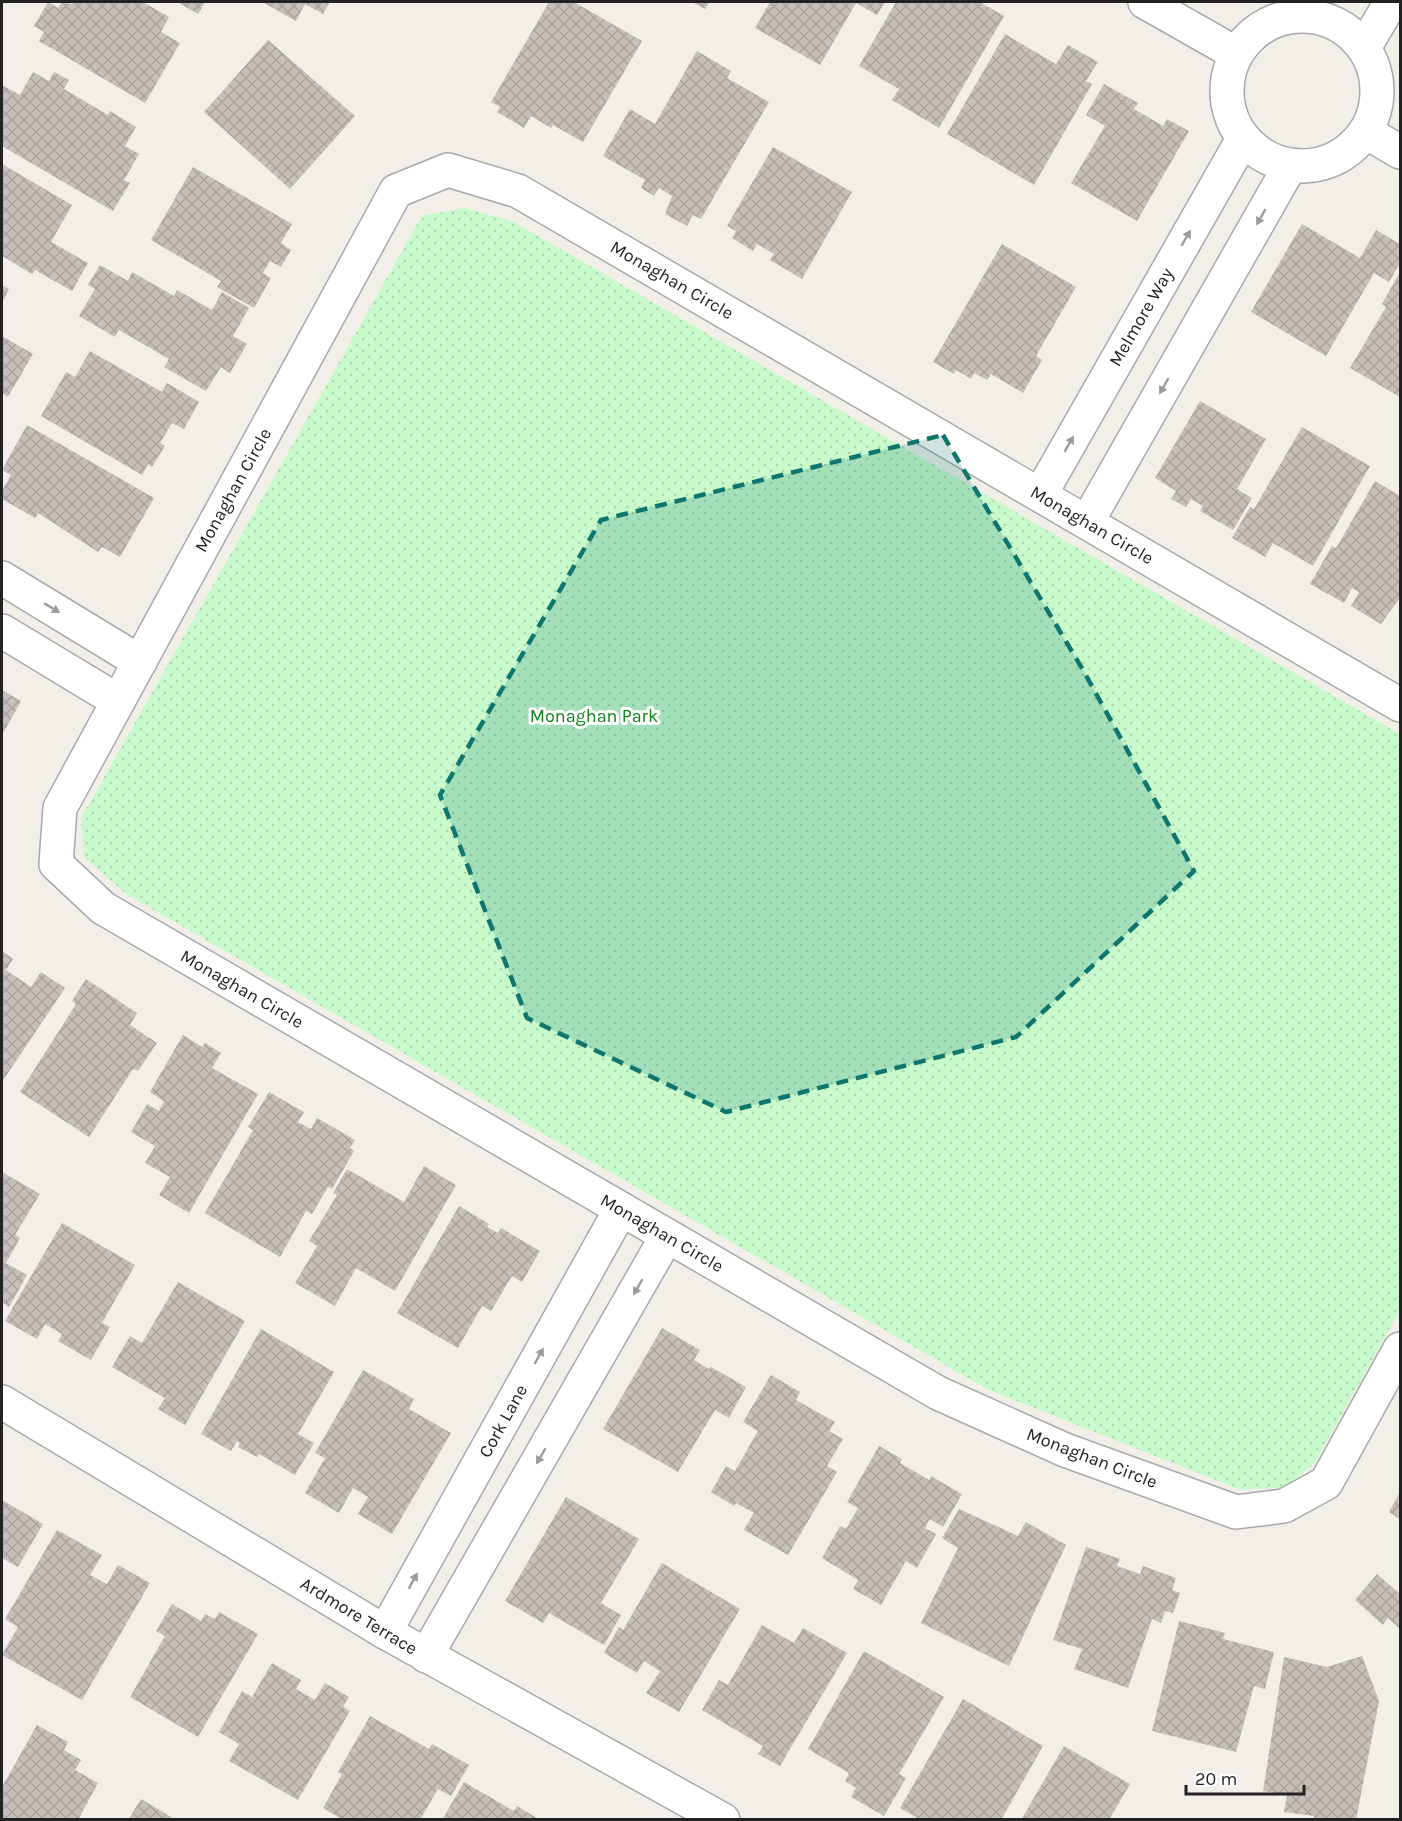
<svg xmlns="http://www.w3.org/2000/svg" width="1402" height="1821" font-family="Karla,sans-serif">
	<defs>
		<pattern id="park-dots" width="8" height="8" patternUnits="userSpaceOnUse" patternTransform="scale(1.5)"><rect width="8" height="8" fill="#c8facc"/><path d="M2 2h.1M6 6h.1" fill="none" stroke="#acd6af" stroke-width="1.8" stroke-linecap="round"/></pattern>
		<pattern id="building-cross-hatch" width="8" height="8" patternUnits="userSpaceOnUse" patternTransform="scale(1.5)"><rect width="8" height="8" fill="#c7bfb8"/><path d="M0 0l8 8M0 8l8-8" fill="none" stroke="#aba49e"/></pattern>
	</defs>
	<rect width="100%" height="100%" fill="#f2efe9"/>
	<polygon fill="url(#park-dots)" points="464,208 512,221 1400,734 1400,1310 1314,1464 1285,1487 1241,1490 989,1390 126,894 84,857 81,818 422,216"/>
	<g fill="url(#building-cross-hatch)">
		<polygon points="48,2 58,8 62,2 72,4 74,2 143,2 169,17 161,32 180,43 145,103 39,41 44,32 34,26"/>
		<polygon points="177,2 205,2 198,14"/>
		<polygon points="262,2 330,2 323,14 305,4 296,21"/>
		<polygon points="549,2 574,2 642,41 583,142 553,125 551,128 531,116 524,128 497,112 500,107 491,102"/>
		<polygon points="692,2 710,2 705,9"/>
		<polygon points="770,2 885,2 877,15 856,3 820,65 755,28"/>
		<polygon points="896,2 980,2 1004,16 939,128 892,100 899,89 859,66"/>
		<polygon points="1005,34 1056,64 1068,45 1098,62 1086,81 1092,84 1034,185 947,134"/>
		<polygon points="268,40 355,116 290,189 204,112"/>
		<polygon points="697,51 731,71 727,78 769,102 701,219 693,215 687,226 665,214 672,196 659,188 654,196 641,188 645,180 603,156 630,109 655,124"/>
		<polygon points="33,72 49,81 54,72 69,80 64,89 108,115 110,111 136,127 125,146 139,154 124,180 130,183 113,211 2,146 2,85 20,95"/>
		<polygon points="1104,84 1138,103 1134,109 1163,126 1167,119 1189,131 1137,221 1071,183 1105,126 1086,115"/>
		<polygon points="773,147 852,192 802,279 770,260 774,254 757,244 753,251 732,238 736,231 727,226"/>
		<polygon points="2,164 72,205 51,242 88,263 72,291 35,270 32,274 2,256"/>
		<polygon points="193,167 292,224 281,243 291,250 281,267 270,261 263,273 271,278 254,308 217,287 221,281 151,240"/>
		<polygon points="1302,224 1360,258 1376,230 1400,244 1400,263 1389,282 1374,273 1326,356 1251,312"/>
		<polygon points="1002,244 1076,287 1036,356 1042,360 1023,393 991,374 987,380 974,373 971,379 956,370 954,374 933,362"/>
		<polygon points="100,265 128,281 132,272 174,296 177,290 212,310 222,292 249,308 233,336 247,344 230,373 221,367 206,391 164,367 169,359 119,330 115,337 79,316 95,289 88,285"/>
		<polygon points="1400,272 1400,397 1350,368 1386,307 1382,304"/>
		<polygon points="2,285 9,289 2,303"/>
		<polygon points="2,336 33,354 8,397 2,393"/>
		<polygon points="90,351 162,392 167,383 199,402 184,429 172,423 160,443 165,446 152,467 148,464 142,475 41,416 66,372 75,377"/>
		<polygon points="1200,401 1266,439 1237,489 1252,498 1233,530 1200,511 1203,506 1191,499 1186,507 1171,499 1176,491 1155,478"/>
		<polygon points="27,425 154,498 120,557 102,547 98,552 38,513 35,518 2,499 2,491 11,475 2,470"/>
		<polygon points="1302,427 1370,466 1313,566 1273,543 1265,557 1232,538 1250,507 1254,509"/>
		<polygon points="1375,481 1400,496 1400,598 1381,624 1351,606 1359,592 1352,588 1344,603 1310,584 1332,546 1336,548"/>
		<polygon points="2,690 21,701 2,735"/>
		<polygon points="2,951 13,959 6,970 31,987 41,972 65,988 2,1082"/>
		<polygon points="86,979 137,1013 130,1025 157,1043 138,1071 133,1069 89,1137 20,1092 76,1004 72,1001"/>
		<polygon points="183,1035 202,1047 205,1043 221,1053 212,1068 258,1094 189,1213 159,1195 170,1177 145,1163 155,1146 131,1132 147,1104 159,1111 164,1101 150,1092"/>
		<polygon points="269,1092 304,1112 298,1122 311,1129 317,1118 355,1140 350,1148 354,1151 332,1189 328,1187 312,1214 306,1211 280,1257 205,1213 253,1130 248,1127"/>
		<polygon points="424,1166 456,1185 395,1291 356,1268 335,1306 295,1283 317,1246 309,1241 337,1195 333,1193 347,1169 404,1202"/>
		<polygon points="2,1172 40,1194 15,1235 20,1238 6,1263 27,1275 9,1307 2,1302"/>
		<polygon points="459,1206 489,1224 487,1227 498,1233 501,1228 540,1251 522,1282 512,1276 491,1311 482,1306 458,1348 397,1313"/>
		<polygon points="62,1223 135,1265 102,1323 110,1327 91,1360 58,1341 62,1334 45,1324 37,1339 5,1321"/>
		<polygon points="178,1282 245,1321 185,1425 158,1409 165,1398 112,1367 130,1336 142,1343"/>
		<polygon points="662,1328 700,1350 694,1360 709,1369 711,1367 746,1387 729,1418 715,1410 678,1472 603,1429"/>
		<polygon points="261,1329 334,1372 298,1434 314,1443 295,1475 259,1454 257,1457 238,1447 240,1443 237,1441 231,1451 201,1434"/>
		<polygon points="363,1370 414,1399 409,1409 451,1433 392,1534 358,1514 368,1497 353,1488 339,1513 305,1493 325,1458 315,1453"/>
		<polygon points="771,1375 800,1392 796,1400 835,1422 829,1431 843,1439 827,1466 837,1472 788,1555 744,1530 754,1513 736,1503 734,1506 711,1492 726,1466 735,1471 758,1431 743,1422"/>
		<polygon points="879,1446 902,1459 900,1463 929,1480 931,1476 962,1494 943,1527 930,1519 925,1528 936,1534 917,1568 906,1561 881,1605 853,1589 858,1580 822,1558 840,1526 846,1529 858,1508 847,1502"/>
		<polygon points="1400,1492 1400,1519 1389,1512"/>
		<polygon points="566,1497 639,1539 601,1603 621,1615 604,1645 549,1613 543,1623 505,1601"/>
		<polygon points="2,1500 43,1524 18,1567 2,1558"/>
		<polygon points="959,1509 1018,1536 1026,1522 1066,1545 1009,1666 921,1623 958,1548 942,1538"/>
		<polygon points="57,1530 102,1555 90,1575 107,1584 118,1565 150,1583 82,1700 2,1655 18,1627 5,1619"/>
		<polygon points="1086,1547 1120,1559 1117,1566 1140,1574 1143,1566 1176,1578 1172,1590 1180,1593 1173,1613 1165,1611 1161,1623 1152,1619 1128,1688 1074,1669 1082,1649 1053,1640"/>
		<polygon points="662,1563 740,1609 679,1712 646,1693 660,1671 644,1661 637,1673 604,1653 619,1627 623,1630"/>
		<polygon points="1377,1574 1400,1594 1400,1629 1388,1618 1383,1625 1355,1600"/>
		<polygon points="172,1604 201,1621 205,1614 215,1619 219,1612 258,1634 198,1737 130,1697 165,1636 156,1631"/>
		<polygon points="1179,1621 1225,1633 1223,1639 1274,1652 1265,1689 1254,1686 1236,1752 1152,1731"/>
		<polygon points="762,1625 794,1643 803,1628 847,1653 780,1766 758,1754 763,1746 702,1710 719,1680 728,1685"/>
		<polygon points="864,1651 944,1697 899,1774 906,1778 884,1816 851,1797 856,1788 845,1781 849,1773 808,1749"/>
		<polygon points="1362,1656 1379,1701 1356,1820 1314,1820 1314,1816 1284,1812 1287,1795 1263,1791 1284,1657 1327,1667"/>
		<polygon points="272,1663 301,1680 296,1689 315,1700 325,1683 349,1697 343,1707 350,1711 298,1800 229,1761 239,1744 219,1732 242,1691 252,1697"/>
		<polygon points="963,1699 1043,1746 1001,1820 921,1820 900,1808"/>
		<polygon points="370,1716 429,1749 432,1744 469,1765 451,1796 438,1789 420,1820 343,1820 323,1808 342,1774 338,1772"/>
		<polygon points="37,1725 68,1742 64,1750 81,1760 75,1770 98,1783 78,1820 2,1820 2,1787"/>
		<polygon points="1064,1746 1130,1784 1109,1820 1021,1820"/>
		<polygon points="464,1782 514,1811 517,1806 540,1820 442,1820"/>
		<polygon points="141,1799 176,1820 128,1820"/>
	</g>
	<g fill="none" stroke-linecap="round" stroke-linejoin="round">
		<defs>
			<g id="minor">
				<polyline points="1145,2 1235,53"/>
				<circle cx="1302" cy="91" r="75"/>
				<polyline points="1364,48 1391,2"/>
				<polyline points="1366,132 1400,152"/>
				<polyline points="1040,495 1243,139"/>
				<polyline points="1087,522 1290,166"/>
				<polyline points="2,578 140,662"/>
				<polyline points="2,631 118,701"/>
				<polyline points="1400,705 518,191 448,170 396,191 60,808 56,864 103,908 938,1393 1065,1450 1236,1512 1284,1506 1326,1483 1400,1349"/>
				<polyline points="2,1402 385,1632 723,1820"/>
				<polyline points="385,1632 621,1209"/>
				<polyline points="426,1656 667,1236"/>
			</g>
		</defs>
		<use href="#minor" stroke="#a9a9a9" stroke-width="36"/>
		<use href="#minor" stroke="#fff" stroke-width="33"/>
	</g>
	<defs><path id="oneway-solid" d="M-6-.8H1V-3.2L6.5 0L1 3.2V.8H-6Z" transform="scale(1.5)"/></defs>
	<g fill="#9c9c9c">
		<use href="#oneway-solid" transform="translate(1261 217) rotate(120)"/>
		<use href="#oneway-solid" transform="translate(1186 238) rotate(-60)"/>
		<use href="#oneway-solid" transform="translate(1164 386) rotate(120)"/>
		<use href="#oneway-solid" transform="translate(1069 444) rotate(-60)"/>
		<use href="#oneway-solid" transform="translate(52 608) rotate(31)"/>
		<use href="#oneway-solid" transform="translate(638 1287) rotate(120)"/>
		<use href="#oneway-solid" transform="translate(539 1356) rotate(-61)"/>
		<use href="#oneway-solid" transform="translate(541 1456) rotate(120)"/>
		<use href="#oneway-solid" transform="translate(413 1581) rotate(-61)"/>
	</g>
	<path fill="#0f766e" fill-opacity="0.2" stroke="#0f766e" stroke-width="4.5" stroke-dasharray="12 8" stroke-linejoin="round" d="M943,435L1083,670L1194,871L1016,1037L726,1112L527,1018L440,795L601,520Z"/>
	<g text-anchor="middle" stroke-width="6" stroke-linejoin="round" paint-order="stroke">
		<g font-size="18" fill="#222" stroke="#fff">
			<text transform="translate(672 280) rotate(30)" y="6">Monaghan Circle</text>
			<text transform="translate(1141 317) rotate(-60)" y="6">Melmore Way</text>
			<text transform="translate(233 490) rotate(-61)" y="6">Monaghan Circle</text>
			<text transform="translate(1092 525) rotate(30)" y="6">Monaghan Circle</text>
			<text transform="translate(242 989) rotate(30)" y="6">Monaghan Circle</text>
			<text transform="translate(662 1233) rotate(30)" y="6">Monaghan Circle</text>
			<text transform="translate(503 1421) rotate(-61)" y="6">Cork Lane</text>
			<text transform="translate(1092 1458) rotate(21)" y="6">Monaghan Circle</text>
			<text transform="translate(359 1616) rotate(31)" y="6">Ardmore Terrace</text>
		</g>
		<g font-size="18" fill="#0c8416" stroke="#fff">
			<text x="594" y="722">Monaghan Park</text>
		</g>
	</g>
	<rect width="1402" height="1821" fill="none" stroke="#222222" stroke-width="6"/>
	<path d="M1186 1785v9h118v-9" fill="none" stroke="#222222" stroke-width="3"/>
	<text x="1195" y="1785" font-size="18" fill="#222222" stroke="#ffffff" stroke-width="4.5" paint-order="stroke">20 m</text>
</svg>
